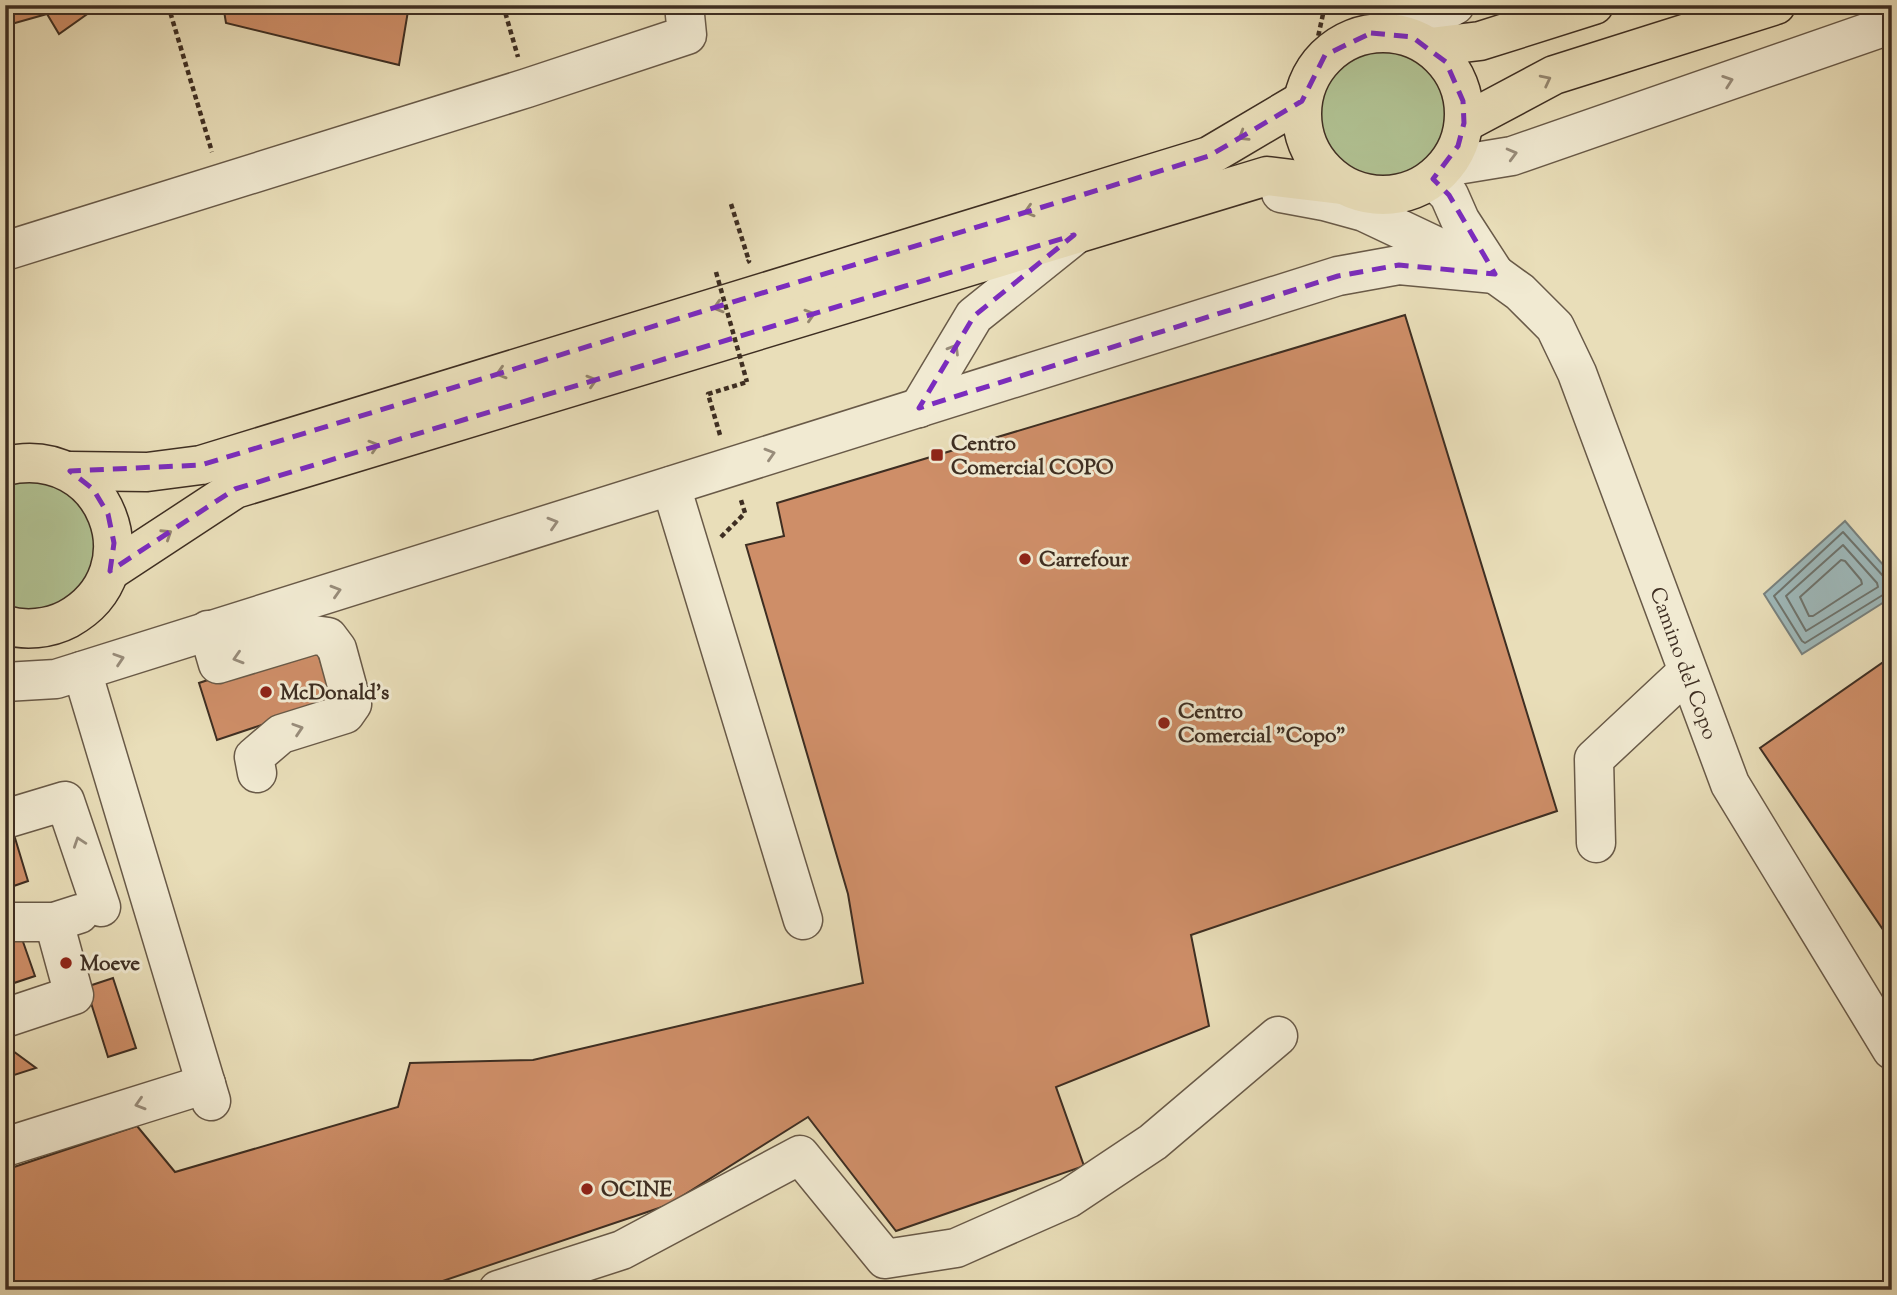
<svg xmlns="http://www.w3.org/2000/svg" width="1897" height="1295" font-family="'Sorts Mill Goudy',serif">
	<rect width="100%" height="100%" fill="#e9deb9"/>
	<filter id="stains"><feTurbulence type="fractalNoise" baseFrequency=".00286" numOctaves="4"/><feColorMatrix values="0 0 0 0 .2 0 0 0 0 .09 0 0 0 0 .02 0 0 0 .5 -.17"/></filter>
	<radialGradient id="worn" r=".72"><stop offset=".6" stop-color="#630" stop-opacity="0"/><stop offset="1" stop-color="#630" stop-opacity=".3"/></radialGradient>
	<g fill="#b1c293" stroke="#78785a" stroke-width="2">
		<circle cx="1380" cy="113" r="71"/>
		<polygon points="29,475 71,488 97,523 96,571 65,607 5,611 5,480"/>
	</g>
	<polygon fill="#9eb9bb" stroke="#78817e" stroke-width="2" points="1845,521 1892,575 1892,597 1802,654 1764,594"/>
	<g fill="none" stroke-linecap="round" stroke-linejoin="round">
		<g stroke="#6e746e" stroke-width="2">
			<polygon points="1843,545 1877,583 1878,587 1806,631 1786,596"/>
			<polygon points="1841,560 1845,561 1861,580 1862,584 1813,616 1809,616 1800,597"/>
			<polyline points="1892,579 1884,577 1843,532 1774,596 1802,641 1805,643 1886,593 1892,592"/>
		</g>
	</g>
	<g fill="#ce8e68" stroke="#3e2e22" stroke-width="2">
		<polygon points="5,5 100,5 59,34 47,14 8,25"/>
		<polygon points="223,5 409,5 399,65 226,23"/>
		<polygon points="1405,315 1557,811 1191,935 1209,1026 1056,1087 1084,1166 896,1231 808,1117 668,1205 416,1290 5,1290 5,1170 137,1126 175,1172 398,1107 410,1063 533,1060 863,983 848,894 746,545 784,536 777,503"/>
		<polygon points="315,644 333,701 217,740 199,683"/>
		<polygon points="1892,656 1892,943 1760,748"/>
		<polygon points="15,838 28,881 5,889 5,841"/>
		<polygon points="21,936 35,976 5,986 5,941"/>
		<polygon points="113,978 136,1048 108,1057 86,987"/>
		<polygon points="13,1051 36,1068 5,1078 5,1054"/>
	</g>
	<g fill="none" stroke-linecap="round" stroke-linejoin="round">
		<defs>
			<g id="minor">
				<polyline points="1402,34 1455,5"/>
				<polyline points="1445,167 1512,156 1892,24"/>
				<polyline points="1433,179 1449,195 1460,220 1495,274"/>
				<polyline points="1281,193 1324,201 1364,212 1495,274 1520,292 1555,327 1577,373 1730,784 1892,1050"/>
				<polyline points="5,251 527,88 687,35 684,5"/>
				<polyline points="919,408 974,316 1075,235"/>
				<polyline points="671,486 803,920"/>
				<polyline points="208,630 218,664 314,635 328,637 337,649 352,704 345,714 281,734 254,757 257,773"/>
				<polyline points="82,671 211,1101"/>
				<polyline points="5,682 56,679 1338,276 1399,265 1495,274"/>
				<polyline points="5,819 65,801 101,907"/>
				<polyline points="1596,843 1594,759 1687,672"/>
				<polyline points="5,922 54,922 79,914"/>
				<polyline points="5,1018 74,995 54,922"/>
				<polyline points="5,1147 206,1084"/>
				<polyline points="498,1290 622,1250 800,1155 885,1259 956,1248 1069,1198 1153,1142 1278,1036"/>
			</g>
			<g id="major">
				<circle cx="1383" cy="114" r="81"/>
				<polyline points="1430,47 1480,41 1594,5"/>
				<polyline points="1464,123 1554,75 1776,5"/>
				<path d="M5,466C106,442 155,571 68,619C49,629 25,631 5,625"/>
				<polyline points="70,471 147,472 201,465 1209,156 1302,101"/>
				<polyline points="110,571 235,489 1267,176 1341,185"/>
			</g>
		</defs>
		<use href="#minor" stroke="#695a48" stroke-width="41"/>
		<use href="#major" stroke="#3e2e22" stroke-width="41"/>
		<g stroke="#3e2e22" stroke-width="4.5" stroke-dasharray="5 3.5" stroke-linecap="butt">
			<polyline points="168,5 212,152"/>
			<polyline points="503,5 518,57"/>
			<polyline points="1311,69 1325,5"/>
			<polyline points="731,204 749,261 747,262"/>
			<polyline points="720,435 708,394 747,382"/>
			<polyline points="721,537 745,513 741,500"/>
		</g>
		<use href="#minor" stroke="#f1ead2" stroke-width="38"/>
		<use href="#major" stroke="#e9deb9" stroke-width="38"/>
		<polyline stroke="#3e2e22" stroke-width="4.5" stroke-dasharray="5 3.5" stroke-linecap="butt" points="716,272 747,382"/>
	</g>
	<defs><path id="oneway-chevron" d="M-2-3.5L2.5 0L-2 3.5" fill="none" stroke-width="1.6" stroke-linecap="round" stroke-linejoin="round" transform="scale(1.75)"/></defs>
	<g stroke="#94866e">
		<use href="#oneway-chevron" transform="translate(1546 80) rotate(-27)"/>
		<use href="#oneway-chevron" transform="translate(1243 136) rotate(149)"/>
		<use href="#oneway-chevron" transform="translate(1029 211) rotate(163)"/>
		<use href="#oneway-chevron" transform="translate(718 307) rotate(163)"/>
		<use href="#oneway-chevron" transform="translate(810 315) rotate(-17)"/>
		<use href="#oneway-chevron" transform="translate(501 373) rotate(163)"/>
		<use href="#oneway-chevron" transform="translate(592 381) rotate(-17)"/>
		<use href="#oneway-chevron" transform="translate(374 446) rotate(-17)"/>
		<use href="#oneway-chevron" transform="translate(167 534) rotate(-33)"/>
	</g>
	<g stroke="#988c7a">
		<use href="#oneway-chevron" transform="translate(1728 81) rotate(-19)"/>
		<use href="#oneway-chevron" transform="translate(1512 154) rotate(-15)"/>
		<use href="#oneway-chevron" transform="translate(954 349) rotate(-59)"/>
		<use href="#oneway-chevron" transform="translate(770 454) rotate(-17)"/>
		<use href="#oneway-chevron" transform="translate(553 523) rotate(-17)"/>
		<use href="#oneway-chevron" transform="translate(336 591) rotate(-17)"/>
		<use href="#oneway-chevron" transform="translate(238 658) rotate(163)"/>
		<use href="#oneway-chevron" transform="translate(119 659) rotate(-18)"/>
		<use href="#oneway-chevron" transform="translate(298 729) rotate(-18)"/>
		<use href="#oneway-chevron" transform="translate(79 842) rotate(-109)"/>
		<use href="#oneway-chevron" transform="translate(140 1104) rotate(163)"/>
	</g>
	<path fill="none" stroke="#7b2cbf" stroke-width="5" stroke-dasharray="14 9" stroke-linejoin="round" d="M1371,33L1412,37L1446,62L1463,101L1464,123L1458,146L1433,179L1449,195L1495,274L1399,265L1338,276L919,408L974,316L1074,235L235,489L110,571L114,543L108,514L93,489L70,471L201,465L1209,156L1302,101L1325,55Z"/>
	<g fill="#8f2418" stroke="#f1ead2" stroke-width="2.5">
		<rect x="930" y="448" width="14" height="14" rx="3.5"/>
		<circle cx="1025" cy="559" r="7"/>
		<circle cx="266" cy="692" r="7"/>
		<circle cx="1164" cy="723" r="7"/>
		<circle cx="66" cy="963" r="7"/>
		<circle cx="587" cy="1189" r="7"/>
	</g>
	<g text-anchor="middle" stroke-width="6" stroke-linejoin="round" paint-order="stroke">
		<g font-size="21" font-weight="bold" fill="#3e2e22" stroke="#f1ead2" text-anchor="start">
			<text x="951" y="450">Centro<tspan x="951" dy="24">Comercial COPO</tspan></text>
			<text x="1039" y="566">Carrefour</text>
			<text x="280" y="699">McDonald's</text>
			<text x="1178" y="718">Centro<tspan x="1178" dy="24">Comercial "Copo"</tspan></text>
			<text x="80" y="970">Moeve</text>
			<text x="601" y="1196">OCINE</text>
		</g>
		<g font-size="21" fill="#3e2e22" stroke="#f1ead2">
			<text transform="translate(1684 663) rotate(70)" y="7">Camino del Copo</text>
		</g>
	</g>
	<rect width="1897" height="1295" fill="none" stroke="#e9deb9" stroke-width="28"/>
	<rect x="7" y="7" width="1883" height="1281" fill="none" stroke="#3e2e22" stroke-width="3.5"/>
	<rect x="14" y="14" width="1869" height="1267" fill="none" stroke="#3e2e22" stroke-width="2"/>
	<rect width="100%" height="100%" filter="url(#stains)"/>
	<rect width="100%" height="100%" fill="url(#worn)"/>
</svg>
